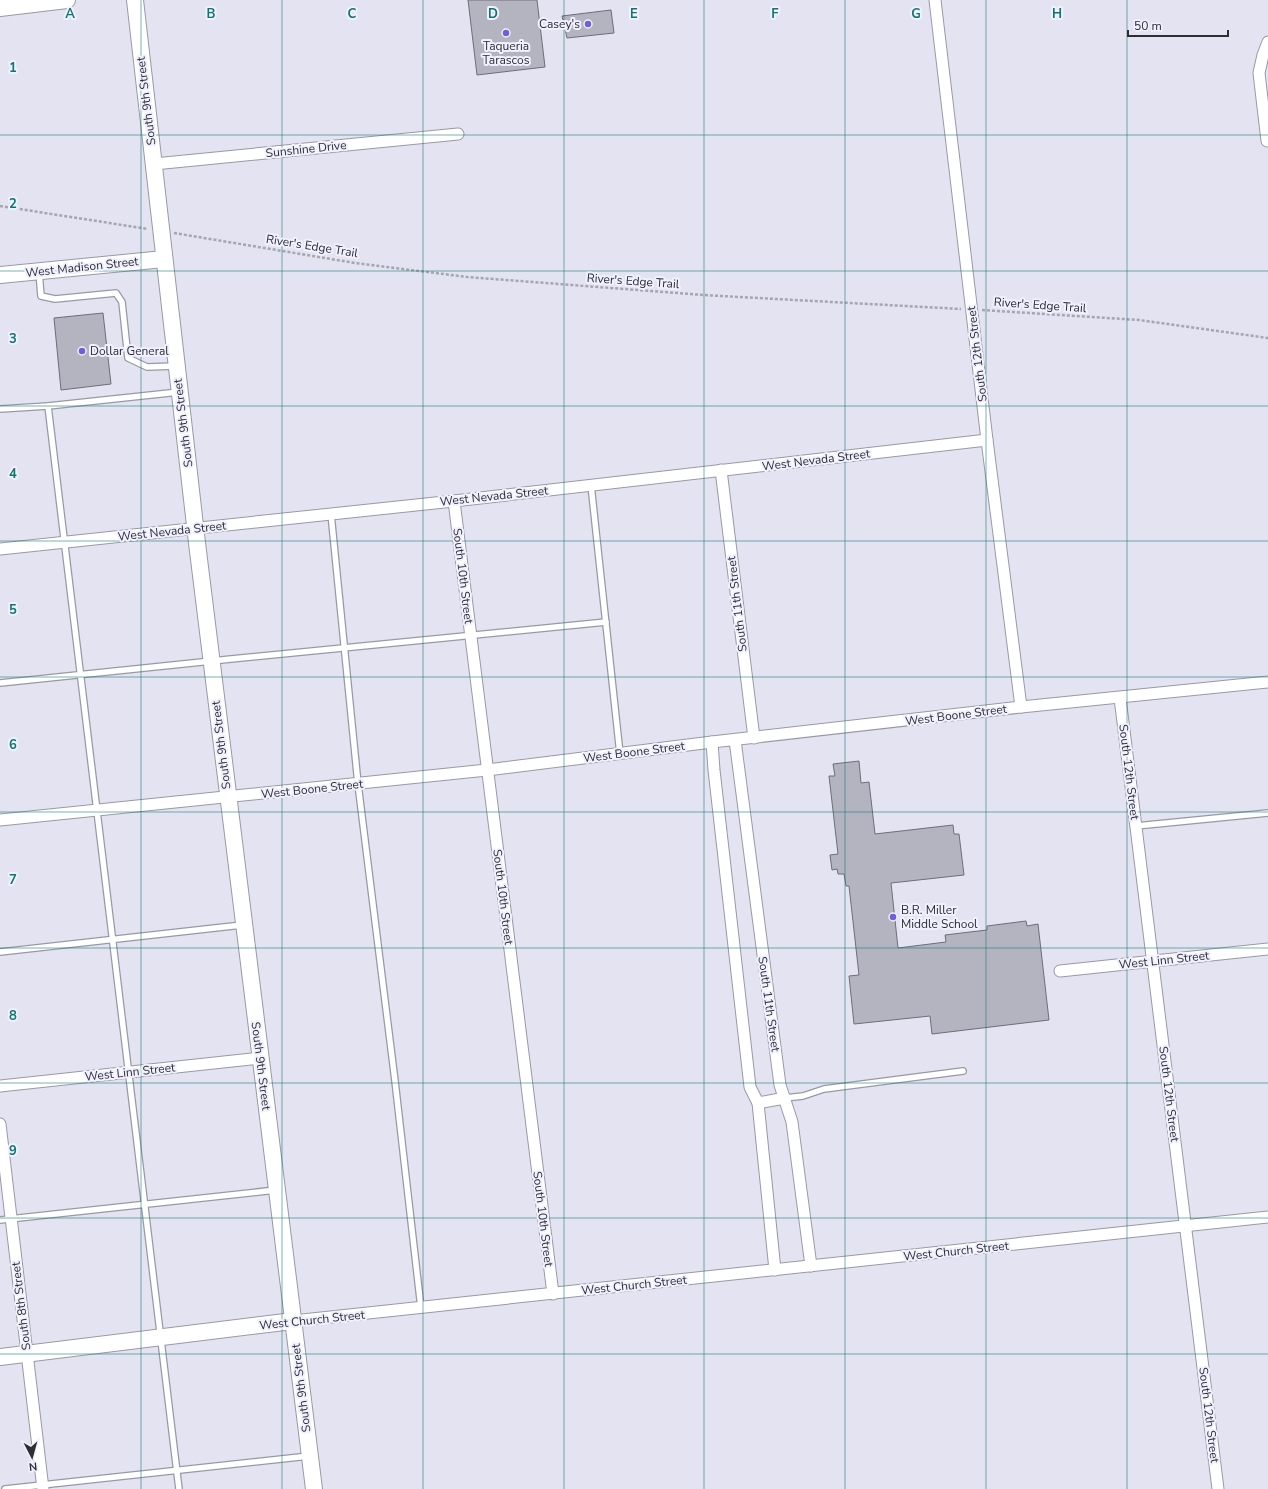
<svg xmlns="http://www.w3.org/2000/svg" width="1268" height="1489" font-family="'Nunito Sans',sans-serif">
	<rect width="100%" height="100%" fill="#e3e3f1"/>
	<g fill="#b4b4c1" stroke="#6e6e7a">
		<polygon points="468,0 537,0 545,67 477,75"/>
		<polygon points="611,10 614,33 567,38 562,16"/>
		<polygon points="103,313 111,384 61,390 54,318"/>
		<polygon points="859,761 861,783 869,782 875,834 953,825 954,834 959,834 964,875 891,883 898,948 946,942 945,935 987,930 987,926 1026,921 1027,926 1038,924 1049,1020 932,1034 930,1016 854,1024 849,976 859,975 849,886 846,886 844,874 838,874 837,869 832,870 830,855 838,854 829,776 835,776 833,764"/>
	</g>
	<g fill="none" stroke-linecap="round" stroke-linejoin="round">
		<defs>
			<g id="lane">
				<polyline points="39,272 41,296 55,299 116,293 122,302 128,358 147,367 176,366"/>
				<polyline points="48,406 179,1489"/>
				<polyline points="0,409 48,406 179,392"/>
				<polyline points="591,485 620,754"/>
				<polyline points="331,514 358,784 395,1081 421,1308"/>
				<polyline points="0,683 231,659 606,622"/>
				<polyline points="1136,826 1268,813"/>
				<polyline points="0,952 242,925"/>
				<polyline points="785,1098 803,1096 824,1089 963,1071"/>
				<polyline points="0,1220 276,1190"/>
				<polyline points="5,1489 309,1456"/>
			</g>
			<g id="street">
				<polyline points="935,0 987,440 1021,707"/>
				<polyline points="1267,141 1259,73 1263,55 1268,42"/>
				<polyline points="154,164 458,134"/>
				<polyline points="721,470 754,738"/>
				<polyline points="454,501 553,1294"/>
				<polyline points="0,549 454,501 987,440"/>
				<polyline points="1120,698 1218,1489"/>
				<polyline points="735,740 780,1085 792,1122 811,1266"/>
				<polyline points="712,742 714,770 750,1087 758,1103 775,1270"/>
				<polyline points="0,820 487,770 712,742 1021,707 1268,682"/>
				<polyline points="1060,971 1268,949"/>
				<polyline points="0,1086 260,1058"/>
				<polyline points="758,1103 785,1098"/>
				<polyline points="0,1124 43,1489"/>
				<polyline points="293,1321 1268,1217"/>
			</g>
			<g id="secondary">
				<polyline points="135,0 197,543 314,1489"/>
				<polyline points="0,8 67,0"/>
				<polyline points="0,275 164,259"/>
				<polyline points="0,1357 293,1321"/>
			</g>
		</defs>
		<use href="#lane" stroke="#9999a6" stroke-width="8"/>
		<use href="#street" stroke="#9999a6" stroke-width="13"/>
		<use href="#secondary" stroke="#9999a6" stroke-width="18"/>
		<g stroke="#a6a6b1" stroke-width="2.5" stroke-dasharray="3 2" stroke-linecap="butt">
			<polyline points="0,206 148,229"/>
			<polyline points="174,233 355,263 467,277 703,295 961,309"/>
			<polyline points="982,310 1139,320 1268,338"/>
		</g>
		<use href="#lane" stroke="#fff" stroke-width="5.5"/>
		<use href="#street" stroke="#fff" stroke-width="11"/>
		<use href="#secondary" stroke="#fff" stroke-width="16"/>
	</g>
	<path fill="none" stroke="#0f766e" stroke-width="1" stroke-opacity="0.55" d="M141,0V1489M282,0V1489M423,0V1489M564,0V1489M704,0V1489M845,0V1489M986,0V1489M1127,0V1489M0,135H1268M0,271H1268M0,406H1268M0,541H1268M0,677H1268M0,812H1268M0,948H1268M0,1083H1268M0,1218H1268M0,1354H1268"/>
	<g fill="#715fd9" stroke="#f0f0fe" stroke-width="1.5">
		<circle cx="588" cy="24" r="4"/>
		<circle cx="506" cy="33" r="4"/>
		<circle cx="82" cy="351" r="4"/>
		<circle cx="893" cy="917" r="4"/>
	</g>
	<g text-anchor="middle" stroke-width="4" stroke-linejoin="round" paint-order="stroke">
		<g font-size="12" fill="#2d2d32" stroke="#f0f0fe" text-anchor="start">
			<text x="580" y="28" text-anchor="end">Casey's</text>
			<text x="506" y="50" text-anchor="middle">Taqueria<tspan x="506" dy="14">Tarascos</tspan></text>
			<text x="90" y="355">Dollar General</text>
			<text x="901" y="914">B.R. Miller<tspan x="901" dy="14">Middle School</tspan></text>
		</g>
		<g font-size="12" fill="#2d2d32" stroke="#f0f0fe">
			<text transform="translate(146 101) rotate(-97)" y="4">South 9th Street</text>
			<text transform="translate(306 149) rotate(-6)" y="4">Sunshine Drive</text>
			<text transform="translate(312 246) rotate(9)" y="4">River's Edge Trail</text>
			<text transform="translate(82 267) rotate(-6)" y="4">West Madison Street</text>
			<text transform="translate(633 281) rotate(4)" y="4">River's Edge Trail</text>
			<text transform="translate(1040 305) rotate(4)" y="4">River's Edge Trail</text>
			<text transform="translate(977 354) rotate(-97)" y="4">South 12th Street</text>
			<text transform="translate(183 423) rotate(-97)" y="4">South 9th Street</text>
			<text transform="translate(816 460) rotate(-7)" y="4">West Nevada Street</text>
			<text transform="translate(494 496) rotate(-6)" y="4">West Nevada Street</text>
			<text transform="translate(172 531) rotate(-6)" y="4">West Nevada Street</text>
			<text transform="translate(463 576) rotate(83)" y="4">South 10th Street</text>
			<text transform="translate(737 604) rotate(-97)" y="4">South 11th Street</text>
			<text transform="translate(956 715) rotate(-7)" y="4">West Boone Street</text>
			<text transform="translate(221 745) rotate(-97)" y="4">South 9th Street</text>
			<text transform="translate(634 752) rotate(-7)" y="4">West Boone Street</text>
			<text transform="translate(1129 772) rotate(83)" y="4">South 12th Street</text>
			<text transform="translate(312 789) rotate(-6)" y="4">West Boone Street</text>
			<text transform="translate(503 897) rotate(83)" y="4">South 10th Street</text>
			<text transform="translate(1164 960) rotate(-6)" y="4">West Linn Street</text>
			<text transform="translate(769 1004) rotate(82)" y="4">South 11th Street</text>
			<text transform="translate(261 1066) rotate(83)" y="4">South 9th Street</text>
			<text transform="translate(130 1072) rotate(-6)" y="4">West Linn Street</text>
			<text transform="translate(1169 1094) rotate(83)" y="4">South 12th Street</text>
			<text transform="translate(543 1219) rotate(83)" y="4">South 10th Street</text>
			<text transform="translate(956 1251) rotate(-6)" y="4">West Church Street</text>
			<text transform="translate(634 1285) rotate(-6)" y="4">West Church Street</text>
			<text transform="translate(21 1306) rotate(-97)" y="4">South 8th Street</text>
			<text transform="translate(312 1320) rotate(-6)" y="4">West Church Street</text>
			<text transform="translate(301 1388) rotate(-97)" y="4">South 9th Street</text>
			<text transform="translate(1209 1415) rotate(83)" y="4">South 12th Street</text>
		</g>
	</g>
	<g font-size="13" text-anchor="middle" font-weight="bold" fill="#0f766e" stroke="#f0f0fe" stroke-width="4" stroke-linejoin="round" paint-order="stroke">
		<text x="70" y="18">A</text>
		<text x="211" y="18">B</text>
		<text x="352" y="18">C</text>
		<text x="493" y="18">D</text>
		<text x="634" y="18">E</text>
		<text x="775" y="18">F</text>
		<text x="916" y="18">G</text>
		<text x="1057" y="18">H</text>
		<text x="13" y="72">1</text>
		<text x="13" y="208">2</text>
		<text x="13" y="343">3</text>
		<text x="13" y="478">4</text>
		<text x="13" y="614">5</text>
		<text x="13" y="749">6</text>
		<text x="13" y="884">7</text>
		<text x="13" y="1020">8</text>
		<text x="13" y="1155">9</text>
	</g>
	<g transform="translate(32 1457) rotate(174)" stroke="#f0f0fe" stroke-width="3" paint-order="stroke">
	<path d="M0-3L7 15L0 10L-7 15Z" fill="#2d2d32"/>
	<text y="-6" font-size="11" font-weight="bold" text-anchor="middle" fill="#2d2d32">N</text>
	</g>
	<path d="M1128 30v6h100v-6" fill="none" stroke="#2d2d32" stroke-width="2"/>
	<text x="1134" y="30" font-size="12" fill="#2d2d32" stroke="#f0f0fe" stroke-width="3" paint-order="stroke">50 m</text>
</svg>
